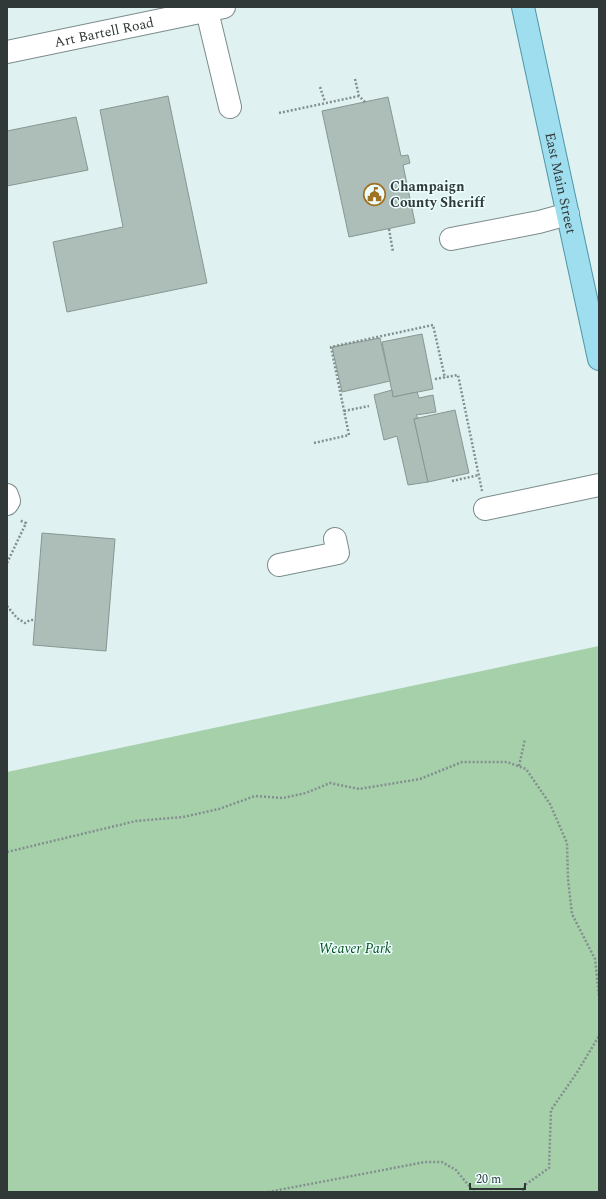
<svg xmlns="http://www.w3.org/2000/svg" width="606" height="1199" font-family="Spectral,serif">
	<rect width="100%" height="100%" fill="#dff1f1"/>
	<polygon fill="#a6d0aa" points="599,646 599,1192 7,1192 7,772"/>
	<g fill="#adbdb7" stroke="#879791">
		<polygon points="168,96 207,283 67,312 53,242 123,227 100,110"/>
		<polygon points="388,97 401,156 408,155 410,163 403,165 415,223 349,237 322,111"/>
		<polygon points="76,117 88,170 7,186 7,131"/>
		<polygon points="422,334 433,389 393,397 382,342"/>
		<polygon points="380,338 390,381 342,392 332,347"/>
		<polygon points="392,390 393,397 417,392 419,398 433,395 436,412 416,415 418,418 414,419 428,482 408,485 397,436 384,440 374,395"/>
		<polygon points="455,410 469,473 428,482 414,419"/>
		<polygon points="42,533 115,539 106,651 33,645"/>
	</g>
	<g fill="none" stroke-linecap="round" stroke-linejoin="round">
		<defs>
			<g id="minor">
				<polyline points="207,11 230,107"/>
				<path id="s1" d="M7,52L224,7"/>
				<polyline points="451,239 539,222 568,214"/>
				<polyline points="7,495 9,501 7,504"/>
				<polyline points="485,509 599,485"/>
				<polyline points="279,565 338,553 335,539"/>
			</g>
			<g id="major">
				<path id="s2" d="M523,7L599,359"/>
			</g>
		</defs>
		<use href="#minor" stroke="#7b8c8b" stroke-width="24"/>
		<use href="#major" stroke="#4e96a8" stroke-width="24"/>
		<g stroke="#838f8f" stroke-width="2.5" stroke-dasharray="2 2" stroke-linecap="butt">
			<polyline points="355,79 359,96 365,102"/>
			<polyline points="320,87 325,102"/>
			<polyline points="279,113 359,96"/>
			<polyline points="389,229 393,252"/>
			<polyline points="435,379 458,375 482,491"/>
			<polyline points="344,411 369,406"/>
			<polyline points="314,443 349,435 331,347 433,325 445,378"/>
			<polyline points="452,481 479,475"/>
			<polyline points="7,563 26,523 19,520"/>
			<polyline points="7,606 17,618 25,623 30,620 35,620"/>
			<polyline points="519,766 525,739"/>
			<polyline points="7,852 136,821 183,817 219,809 255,796 283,798 306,793 330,783 359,789 420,779 462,762 507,762 526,769 550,804 567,843 568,879 572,914 595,959 599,996"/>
			<polyline points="268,1192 425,1162 442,1162 456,1170 474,1192"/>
			<polyline points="523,1192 525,1185 549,1168 551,1110 576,1074 599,1036"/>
		</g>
		<use href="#minor" stroke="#fff" stroke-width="22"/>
		<use href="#major" stroke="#9edeef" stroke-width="22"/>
	</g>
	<defs>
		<symbol id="civic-ring" viewBox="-11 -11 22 22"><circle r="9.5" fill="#ecfffe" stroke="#a07324" stroke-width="1.5"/><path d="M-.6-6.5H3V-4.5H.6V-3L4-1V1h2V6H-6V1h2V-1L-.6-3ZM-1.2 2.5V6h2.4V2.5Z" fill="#a07324"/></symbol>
	</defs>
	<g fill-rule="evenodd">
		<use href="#civic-ring" x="362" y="182" width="25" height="25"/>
	</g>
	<g text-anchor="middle" stroke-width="3" stroke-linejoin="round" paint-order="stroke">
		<g font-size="14" fill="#313838" stroke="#ecfffe">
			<text dy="5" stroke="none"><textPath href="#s1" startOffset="99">Art Bartell Road</textPath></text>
			<text dy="5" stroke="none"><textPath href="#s2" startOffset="180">East Main Street</textPath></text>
		</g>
		<g font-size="14" font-weight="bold" fill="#313838" stroke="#ecfffe" text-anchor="start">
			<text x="390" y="191">Champaign<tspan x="390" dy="16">County Sheriff</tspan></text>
		</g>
		<g font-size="14" font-style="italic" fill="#06501d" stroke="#ecfffe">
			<text x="355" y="953">Weaver Park</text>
		</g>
	</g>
	<rect width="606" height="1199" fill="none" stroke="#313838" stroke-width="16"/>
	<path d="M470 1183v6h55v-6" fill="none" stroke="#313838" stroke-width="2"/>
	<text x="476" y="1183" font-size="12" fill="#313838" stroke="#ecfffe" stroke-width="3" paint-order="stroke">20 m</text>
</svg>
